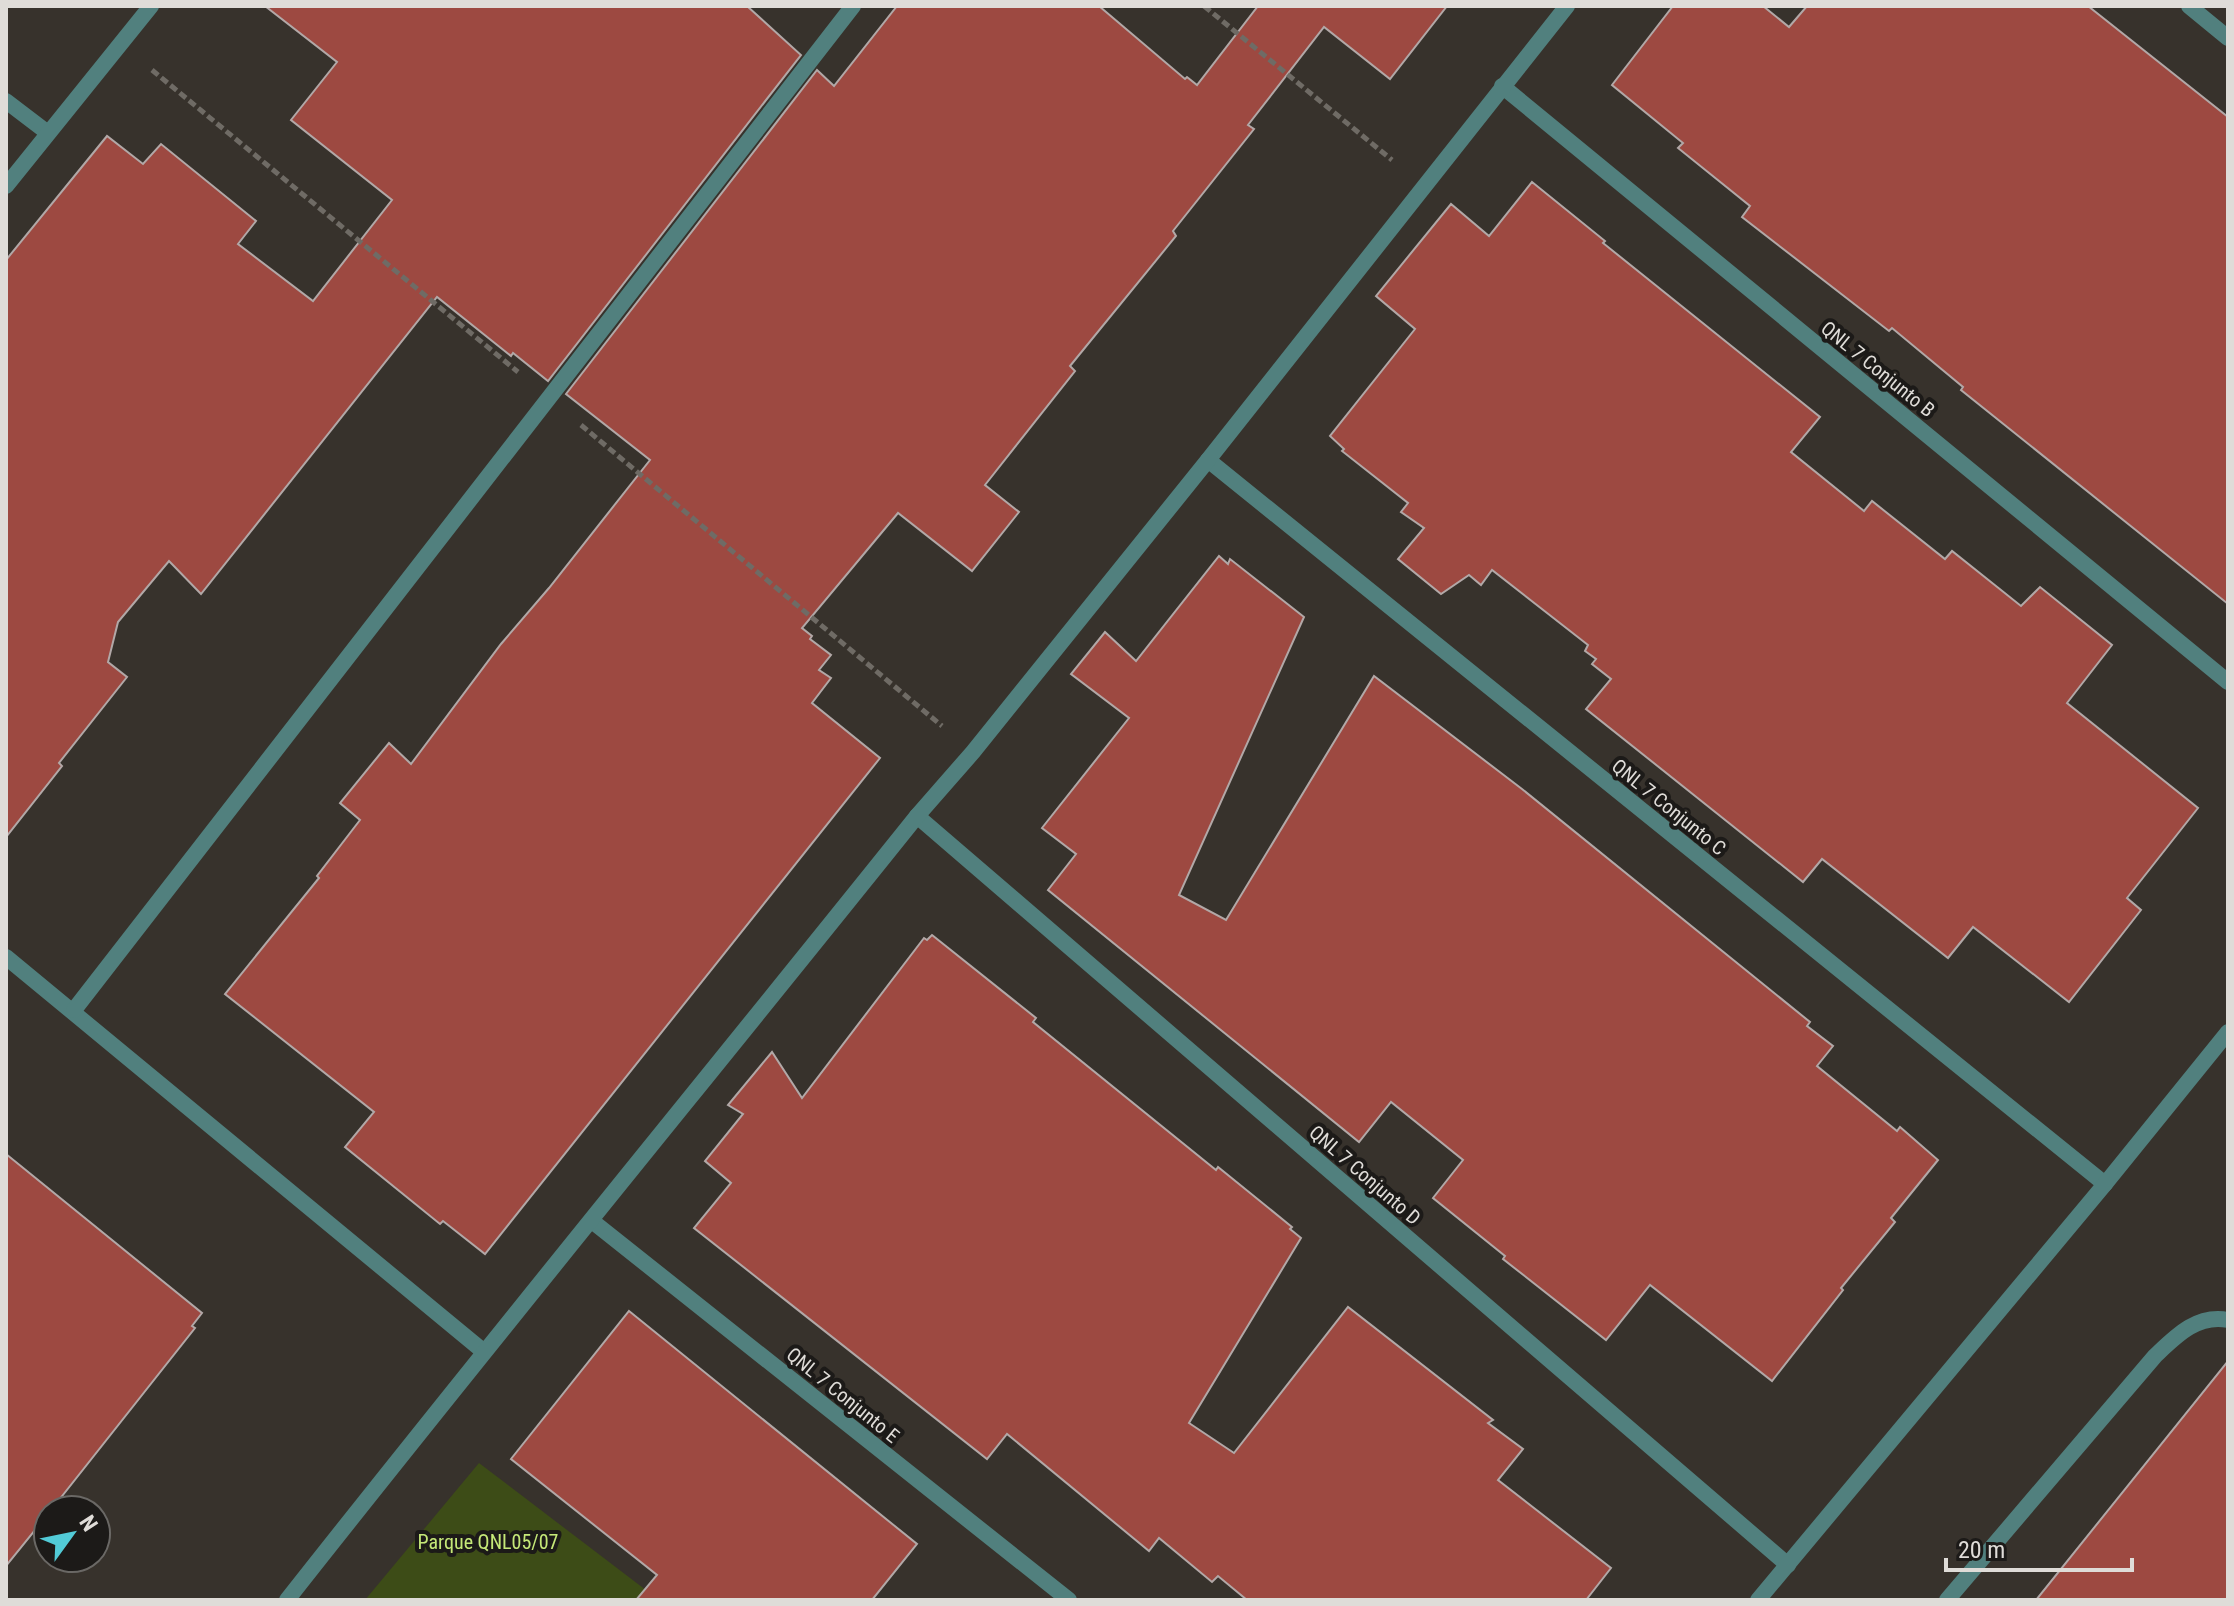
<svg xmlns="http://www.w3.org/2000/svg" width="2234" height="1606" font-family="'Roboto Condensed',sans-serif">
	<rect width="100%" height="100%" fill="#37322c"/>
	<polygon fill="#3d4c17" points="479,1463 659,1600 365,1600"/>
	<g fill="#9d4941" stroke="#b2a8a7" stroke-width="2">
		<polygon points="265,6 747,6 801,55 548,381 513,353 511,356 437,297 201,594 169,561 118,622 108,662 127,677 59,763 62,766 6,837 6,260 107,136 143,164 161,144 256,221 238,244 313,301 392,200 291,120 337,62"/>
		<polygon points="897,6 1099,6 1185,79 1187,77 1197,85 1258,6 1447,6 1390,79 1324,27 1248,125 1254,129 1173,231 1176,236 1070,366 1075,371 985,485 1019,512 972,571 898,513 802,628 812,636 810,639 831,655 819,670 831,678 812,703 880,758 485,1254 443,1221 440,1224 345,1147 374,1112 225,994 319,878 317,876 360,820 340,803 389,743 411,764 501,644 549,588 650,460 566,394 817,70 834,86"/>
		<polygon points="1673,6 1763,6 1789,27 1807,6 2088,6 2228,117 2228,604 1961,390 1963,387 1892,328 1889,331 1742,217 1750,206 1678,148 1683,143 1612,85"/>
		<polygon points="1532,182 1605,241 1603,243 1820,417 1791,452 1864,511 1872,501 1945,559 1952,551 2021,606 2040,587 2112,645 2067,703 2198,808 2127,898 2141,910 2069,1002 1973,927 1948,958 1822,859 1803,882 1586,709 1611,679 1592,664 1596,659 1585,651 1588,645 1492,570 1481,585 1469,575 1441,594 1398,559 1424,528 1401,512 1408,503 1342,451 1344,449 1330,436 1415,329 1376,296 1451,204 1489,236"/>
		<polygon points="1219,556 1228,564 1230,559 1304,617 1179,895 1226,920 1374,676 1522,789 1810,1022 1807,1026 1833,1046 1817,1066 1897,1131 1900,1127 1938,1160 1891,1218 1895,1222 1841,1288 1843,1290 1772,1381 1650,1285 1606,1340 1503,1259 1505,1256 1433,1198 1463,1160 1391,1102 1359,1142 1048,890 1076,854 1042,828 1129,718 1071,674 1105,632 1136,661"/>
		<polygon points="932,935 1036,1018 1033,1022 1216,1170 1218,1167 1292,1227 1290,1229 1301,1238 1189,1423 1234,1453 1348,1307 1493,1420 1488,1423 1523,1449 1498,1480 1611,1568 1586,1600 1247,1600 1218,1576 1212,1582 1159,1538 1149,1551 1007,1434 987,1459 694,1228 731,1183 705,1161 743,1114 728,1105 772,1052 802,1098 924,938 927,940"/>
		<polygon points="6,1154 202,1313 192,1326 195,1328 51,1510 48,1510 48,1514 6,1566"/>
		<polygon points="629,1311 917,1544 872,1600 636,1600 657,1575 511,1459"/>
		<polygon points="2228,1361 2228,1600 2036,1600"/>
	</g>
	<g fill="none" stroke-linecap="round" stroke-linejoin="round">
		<g stroke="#6f6b65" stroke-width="5" stroke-dasharray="8 4" stroke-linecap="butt">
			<polyline points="1204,6 1392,160"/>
			<polyline points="152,70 518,372"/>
			<polyline points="581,425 942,726"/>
		</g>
		<path stroke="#51807e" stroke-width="16" d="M1947,1600L2155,1356C2176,1336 2197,1314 2228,1320"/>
		<g stroke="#51807e" stroke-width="16">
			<polyline points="2189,6 2228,38"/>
			<polyline points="1502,86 2228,682"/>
			<polyline points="6,101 48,133"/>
			<polyline points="6,186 151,6"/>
			<polyline points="1208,460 2105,1184"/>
			<polyline points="917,816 1788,1565"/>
			<polyline points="6,957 483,1351"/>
			<polyline points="74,1010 853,6"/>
			<polyline points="592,1221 1069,1600"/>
			<path d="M287,1600C494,1337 707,1078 917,816L973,752L1208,460L1567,6"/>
			<polyline points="1758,1600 2105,1184 2228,1032"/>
		</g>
	</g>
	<g text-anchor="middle" stroke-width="8" stroke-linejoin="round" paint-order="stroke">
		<g font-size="20" fill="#dfdcd8" stroke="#1c1a18">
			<text transform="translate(1878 369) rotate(39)" y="7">QNL 7 Conjunto B</text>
			<text transform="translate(1669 807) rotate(39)" y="7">QNL 7 Conjunto C</text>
			<text transform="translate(1365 1175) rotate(41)" y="7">QNL 7 Conjunto D</text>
			<text transform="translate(843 1395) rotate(39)" y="7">QNL 7 Conjunto E</text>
		</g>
		<g font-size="20" fill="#c5e878" stroke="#1c1a18">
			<text x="488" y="1549">Parque QNL05/07</text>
		</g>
	</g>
	<rect width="2234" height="1606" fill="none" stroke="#dfdcd8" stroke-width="16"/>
	<g transform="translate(72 1534) rotate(57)"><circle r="38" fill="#1c1a18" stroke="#6a6865" stroke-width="2"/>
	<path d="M0-6L14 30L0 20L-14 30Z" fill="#52cbd7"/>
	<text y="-12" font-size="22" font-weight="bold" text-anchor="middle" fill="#dfdcd8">N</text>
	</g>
	<path d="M1946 1558v12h186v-12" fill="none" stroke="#dfdcd8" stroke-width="4"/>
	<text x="1958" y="1558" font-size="24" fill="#dfdcd8" stroke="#1c1a18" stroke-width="6" paint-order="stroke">20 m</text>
</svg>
